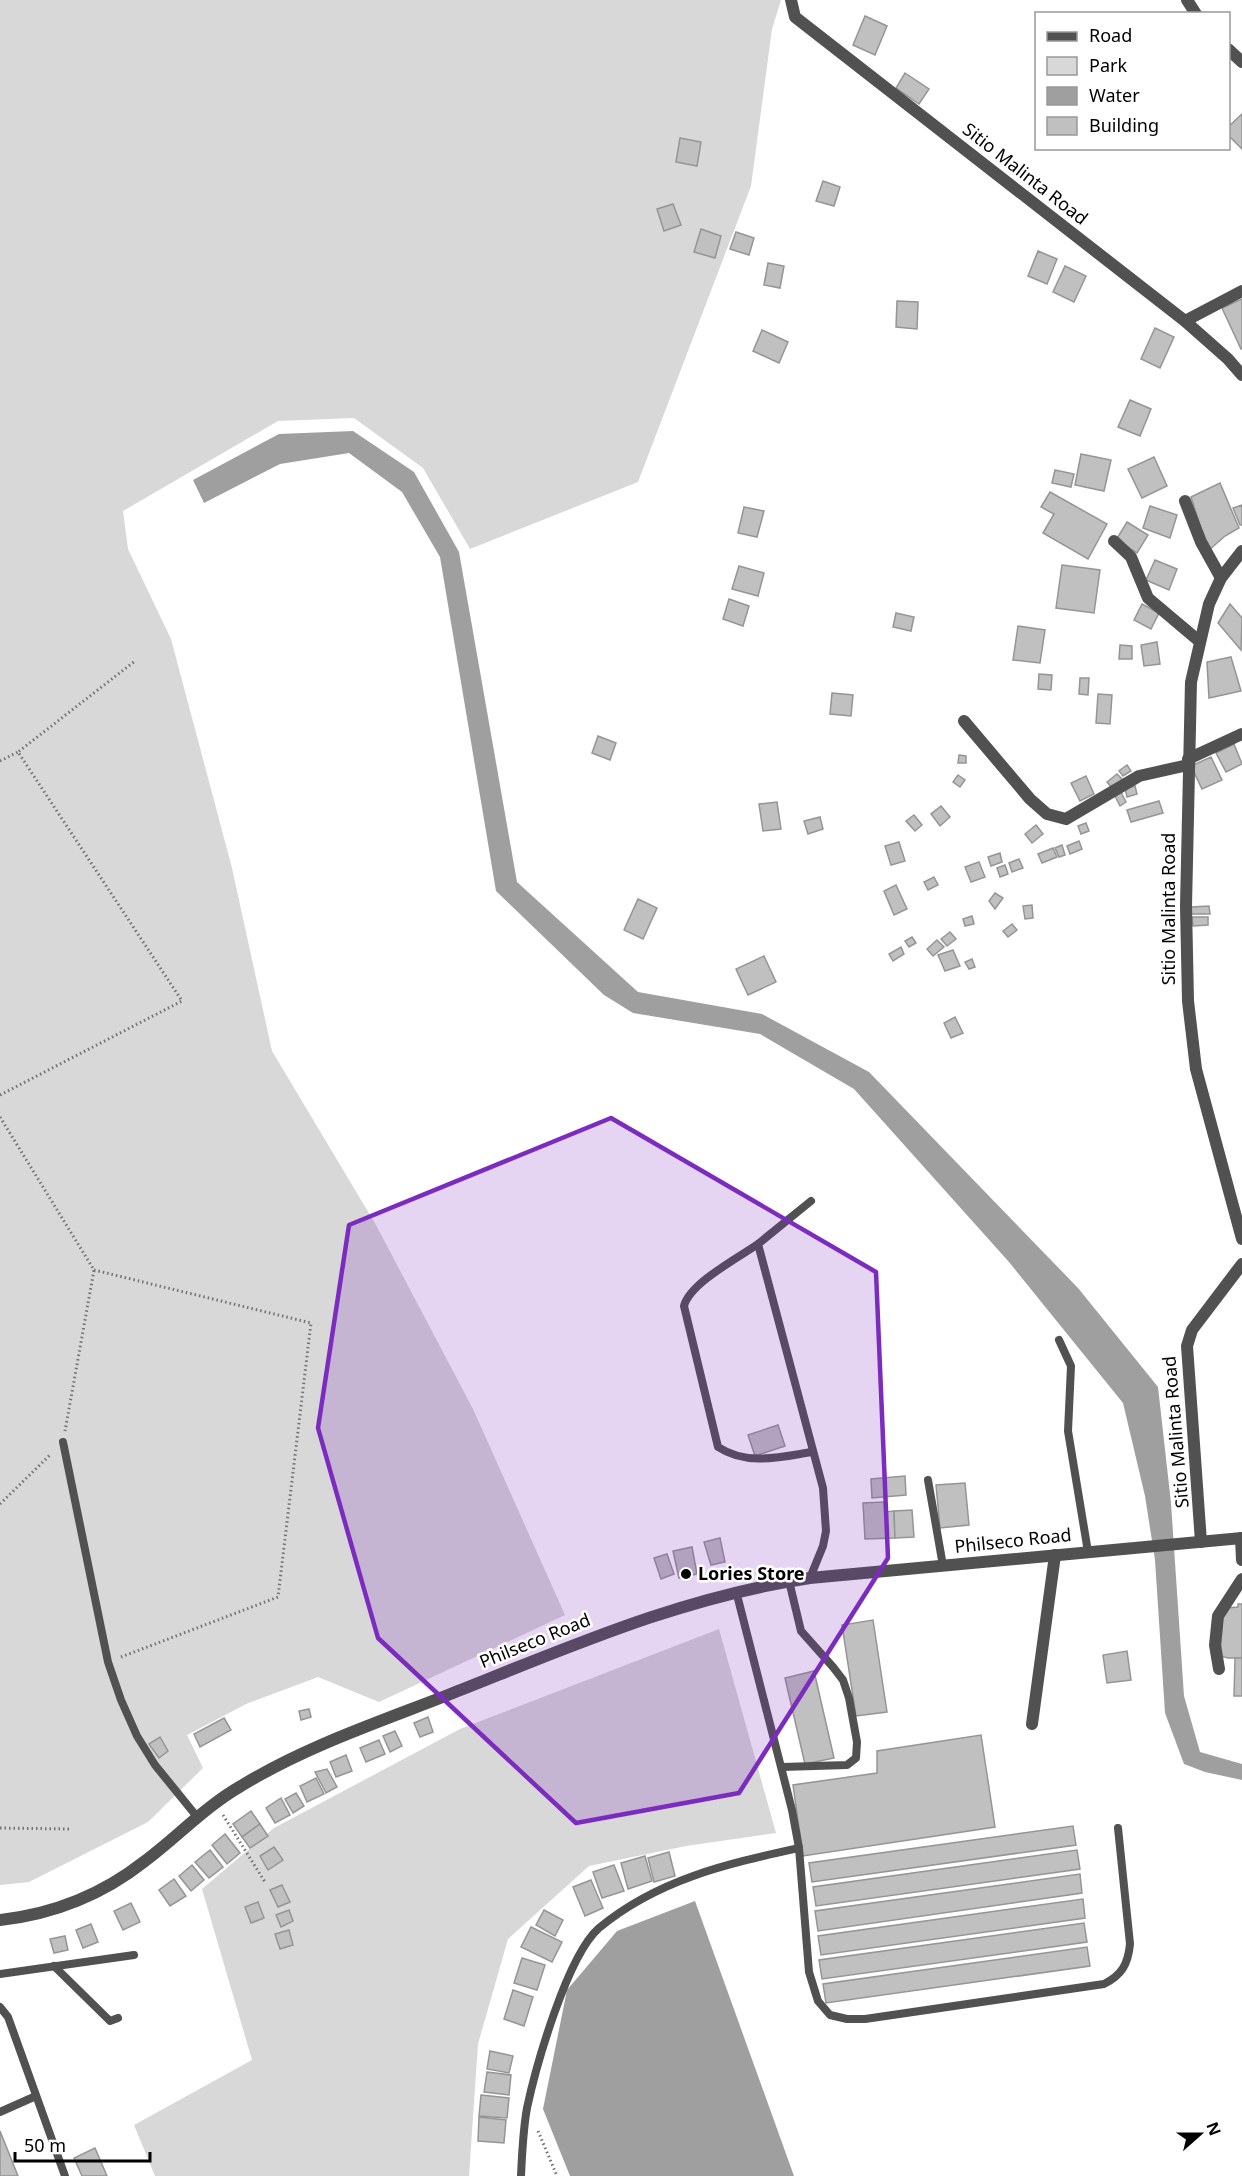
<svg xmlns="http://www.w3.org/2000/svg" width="1242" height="2176" font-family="'Noto Sans',sans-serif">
	<rect width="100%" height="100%" fill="#fff"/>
	<g fill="#d8d8d8">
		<polygon points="0,0 781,0 772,29 751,186 638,482 470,549 423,468 354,418 278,421 123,511 128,549 171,639 232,868 272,1051 376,1225 473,1409 565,1615 379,1702 318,1677 246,1704 187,1735 203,1768 148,1822 29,1882 0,1885"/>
		<polygon points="719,1629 776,1833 686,1846 589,1866 508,1939 478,2044 469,2176 155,2176 134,2125 252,2060 202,1889 274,1828 460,1729"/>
	</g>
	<g fill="#9f9f9f">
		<polygon points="353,431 414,472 459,552 517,882 638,992 762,1014 869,1072 1078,1288 1158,1387 1171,1503 1184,1696 1200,1752 1242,1764 1242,1780 1205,1772 1184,1764 1165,1713 1155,1560 1145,1496 1123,1403 1009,1262 854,1089 760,1034 633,1013 604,995 496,891 440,557 402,492 349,453 280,464 204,503 193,480 279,434"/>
		<polygon points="695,1901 794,2176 570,2176 543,2109 567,1990 617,1931"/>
	</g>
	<g fill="#c0c0c0" stroke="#959595" stroke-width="1.5">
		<polygon points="865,16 887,26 875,55 853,45"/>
		<polygon points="905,73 929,89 919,104 896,88"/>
		<polygon points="1242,114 1242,149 1228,135 1228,127"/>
		<polygon points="680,138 701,142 697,166 676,162"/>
		<polygon points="823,181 840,187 834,206 816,201"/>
		<polygon points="673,204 681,225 664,231 657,209"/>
		<polygon points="701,229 721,236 715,258 694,252"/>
		<polygon points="736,232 754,238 749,255 730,249"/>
		<polygon points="1038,251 1057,259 1047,284 1028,276"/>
		<polygon points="768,263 784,266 780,288 764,285"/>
		<polygon points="1065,266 1086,276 1074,302 1053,292"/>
		<polygon points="1242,299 1242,349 1241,349 1222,308"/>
		<polygon points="897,301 918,302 917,329 896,327"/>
		<polygon points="1155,328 1174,337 1160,368 1141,359"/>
		<polygon points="762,330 788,342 779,363 753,351"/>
		<polygon points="1130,400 1151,409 1140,436 1118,427"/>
		<polygon points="1081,454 1111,460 1104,491 1075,485"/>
		<polygon points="1154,457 1167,486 1142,498 1128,469"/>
		<polygon points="1055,470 1074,474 1071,487 1052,483"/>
		<polygon points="1220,483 1239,528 1225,536 1208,551 1191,497"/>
		<polygon points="1050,492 1107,524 1088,559 1043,533 1054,514 1041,507"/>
		<polygon points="1242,505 1242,525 1240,525 1233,508"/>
		<polygon points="1150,506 1177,515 1170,538 1143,528"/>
		<polygon points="744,507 764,511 757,537 738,533"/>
		<polygon points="1127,522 1148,535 1137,553 1116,540"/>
		<polygon points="1155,560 1177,569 1169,590 1146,580"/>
		<polygon points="1062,565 1100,570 1094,613 1056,608"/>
		<polygon points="739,566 764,573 758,596 732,589"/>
		<polygon points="729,599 749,606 743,626 723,619"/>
		<polygon points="1142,604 1159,613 1151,629 1134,620"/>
		<polygon points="1230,604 1242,618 1241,650 1218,623"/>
		<polygon points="896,613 914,617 911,631 893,627"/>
		<polygon points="1018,626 1045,630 1040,663 1013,660"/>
		<polygon points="1157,642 1160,664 1144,666 1141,645"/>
		<polygon points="1120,645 1132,646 1132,659 1119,659"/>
		<polygon points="1231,657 1241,691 1209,698 1207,662"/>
		<polygon points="1039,674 1052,675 1051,690 1038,689"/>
		<polygon points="1080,678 1089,678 1088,695 1079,694"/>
		<polygon points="832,693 853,695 851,716 830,714"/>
		<polygon points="1098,694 1112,695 1110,724 1096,723"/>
		<polygon points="598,736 616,743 610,760 592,753"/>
		<polygon points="1234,744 1242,764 1226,772 1216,753"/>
		<polygon points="959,755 966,756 966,763 958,763"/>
		<polygon points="1211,757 1222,780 1202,789 1191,766"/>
		<polygon points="1127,765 1131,771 1123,776 1119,771"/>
		<polygon points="1117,774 1123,780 1113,789 1107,782"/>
		<polygon points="958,775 965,780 960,787 953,782"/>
		<polygon points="1086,776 1094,794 1080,801 1071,783"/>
		<polygon points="1135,786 1137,794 1127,797 1125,788"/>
		<polygon points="1121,792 1126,802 1120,806 1115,796"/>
		<polygon points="1159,801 1163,813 1131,822 1127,810"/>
		<polygon points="777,802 781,829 763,831 759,804"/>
		<polygon points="941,806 950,817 940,826 931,814"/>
		<polygon points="914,815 922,825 915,831 906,821"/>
		<polygon points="820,817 823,829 808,834 804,821"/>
		<polygon points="1086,823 1089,831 1081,834 1078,826"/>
		<polygon points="1036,825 1043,834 1032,843 1025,834"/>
		<polygon points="1079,841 1082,849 1070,854 1067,846"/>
		<polygon points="899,842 905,861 891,865 885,846"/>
		<polygon points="1062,845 1065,855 1059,857 1055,848"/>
		<polygon points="1053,848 1057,857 1042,863 1038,854"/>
		<polygon points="1000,853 1002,862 991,866 988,857"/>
		<polygon points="1019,859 1023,868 1012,872 1009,863"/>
		<polygon points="979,862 985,877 971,882 965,867"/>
		<polygon points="1005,865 1008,874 1000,877 997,868"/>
		<polygon points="934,877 938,885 928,890 924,882"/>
		<polygon points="896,885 907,909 894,915 884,891"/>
		<polygon points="995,893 1003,898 995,909 989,901"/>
		<polygon points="638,899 657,908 643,939 624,930"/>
		<polygon points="1032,905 1033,918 1025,919 1023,906"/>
		<polygon points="1209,906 1210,914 1191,914 1191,907"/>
		<polygon points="972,916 974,924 965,926 963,919"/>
		<polygon points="1192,917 1208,917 1208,925 1193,926"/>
		<polygon points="1012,924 1017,930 1008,937 1003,931"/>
		<polygon points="950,932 956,939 947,946 941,939"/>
		<polygon points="912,937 916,943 909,947 905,941"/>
		<polygon points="937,940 944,947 933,956 927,949"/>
		<polygon points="901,947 904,954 893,961 889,954"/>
		<polygon points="953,950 960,966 945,971 938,955"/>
		<polygon points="764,956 776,982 748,995 736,969"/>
		<polygon points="972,959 975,967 969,969 965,962"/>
		<polygon points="955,1017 963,1033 951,1038 944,1023"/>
		<polygon points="778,1425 785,1446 755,1456 748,1435"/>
		<polygon points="905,1476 906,1495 872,1498 871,1479"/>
		<polygon points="965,1483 969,1525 940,1528 936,1485"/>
		<polygon points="884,1502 885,1512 894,1511 895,1538 865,1539 863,1503"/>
		<polygon points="912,1510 914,1537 895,1538 894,1511"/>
		<polygon points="720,1538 725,1562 711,1565 704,1542"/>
		<polygon points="692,1547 697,1574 679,1578 673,1551"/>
		<polygon points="667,1554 674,1574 661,1579 654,1558"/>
		<polygon points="1238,1604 1242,1604 1242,1658 1228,1658 1220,1656 1223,1613 1227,1608 1238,1607"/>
		<polygon points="873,1620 887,1712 856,1716 842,1625"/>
		<polygon points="1127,1651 1131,1680 1107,1683 1103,1655"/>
		<polygon points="1235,1658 1242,1658 1242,1696 1234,1696"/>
		<polygon points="814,1671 834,1758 805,1764 785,1678"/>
		<polygon points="309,1709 311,1717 301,1720 299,1711"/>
		<polygon points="428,1717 433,1732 420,1737 414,1723"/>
		<polygon points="224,1718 231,1730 200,1747 194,1734"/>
		<polygon points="395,1731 402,1746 390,1752 383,1736"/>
		<polygon points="981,1735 995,1827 803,1856 793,1785 877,1773 877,1751"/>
		<polygon points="160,1737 168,1751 159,1758 149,1744"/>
		<polygon points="379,1740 385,1754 366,1762 360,1748"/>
		<polygon points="346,1755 352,1771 336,1777 330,1762"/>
		<polygon points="327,1769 337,1787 326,1793 315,1772"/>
		<polygon points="316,1778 324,1794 307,1802 300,1786"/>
		<polygon points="296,1793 304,1806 293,1813 285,1799"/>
		<polygon points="281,1798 290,1815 275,1823 266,1808"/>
		<polygon points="251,1811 260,1824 242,1837 233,1824"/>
		<polygon points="260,1824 268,1836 250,1848 242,1837"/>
		<polygon points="1073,1826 1076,1845 812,1882 809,1863"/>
		<polygon points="225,1834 240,1853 227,1864 212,1845"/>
		<polygon points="274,1847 283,1860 268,1870 260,1856"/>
		<polygon points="210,1850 223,1867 209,1878 195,1862"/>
		<polygon points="1077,1850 1080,1869 816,1906 813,1887"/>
		<polygon points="669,1852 675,1876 654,1882 648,1858"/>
		<polygon points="645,1856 652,1881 628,1889 621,1863"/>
		<polygon points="192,1865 204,1880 191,1891 179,1876"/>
		<polygon points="614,1865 624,1891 602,1898 593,1872"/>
		<polygon points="1080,1874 1082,1893 818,1931 815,1911"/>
		<polygon points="174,1879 186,1896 170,1906 159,1890"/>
		<polygon points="591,1880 603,1908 585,1916 573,1887"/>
		<polygon points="282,1885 290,1902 278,1907 270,1890"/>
		<polygon points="1083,1899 1085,1918 821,1955 818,1936"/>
		<polygon points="258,1902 264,1918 251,1923 245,1907"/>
		<polygon points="131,1903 140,1922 123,1930 114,1911"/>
		<polygon points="289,1910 293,1921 281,1927 276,1915"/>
		<polygon points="544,1910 563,1920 555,1936 536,1925"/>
		<polygon points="1084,1923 1087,1942 822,1979 819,1960"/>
		<polygon points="91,1924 98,1942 83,1948 76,1930"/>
		<polygon points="531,1927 562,1942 552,1962 521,1947"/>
		<polygon points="289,1930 293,1945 280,1949 275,1934"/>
		<polygon points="65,1936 68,1950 54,1953 50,1939"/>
		<polygon points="1087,1947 1090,1966 826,2003 823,1984"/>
		<polygon points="522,1958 545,1965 537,1990 514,1983"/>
		<polygon points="513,1990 533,1997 524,2026 504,2019"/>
		<polygon points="490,2051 513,2056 509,2073 487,2069"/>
		<polygon points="487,2072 511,2075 509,2095 484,2092"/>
		<polygon points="481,2095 509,2098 507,2118 479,2116"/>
		<polygon points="479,2117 506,2120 504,2143 478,2141"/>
		<polygon points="0,2131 18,2176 0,2176"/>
		<polygon points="95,2148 107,2176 82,2176 74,2158"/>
	</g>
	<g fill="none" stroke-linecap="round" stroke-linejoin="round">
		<g stroke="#737373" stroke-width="3" stroke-dasharray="1.5 3" stroke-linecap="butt">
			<polyline points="0,761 18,752"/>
			<polyline points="0,1095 182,1001 18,752 135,661"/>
			<polyline points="0,1117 94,1270 65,1431"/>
			<polyline points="94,1270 311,1323 278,1597 121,1657"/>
			<polyline points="0,1504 51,1454"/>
			<polyline points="223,1815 265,1882"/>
			<polyline points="0,1828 71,1829"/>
			<polyline points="538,2131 557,2176"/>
		</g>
		<g stroke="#515151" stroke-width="8">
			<path d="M758,1244C738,1258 690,1283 684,1306L718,1447C747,1466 780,1457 812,1452"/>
			<polyline points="1059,1340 1071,1366 1068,1431 1088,1552"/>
			<polyline points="63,1442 108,1662 121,1700 137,1736 155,1765 198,1818"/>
			<polyline points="928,1480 943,1566"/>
			<polyline points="810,1578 823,1546 826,1531 823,1488 758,1244 811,1201"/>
			<path d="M736,1591L792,1810L799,1848L809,1972L818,2001L830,2015L847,2019H865L1104,1984C1122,1975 1128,1964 1130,1944L1118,1828"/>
			<polyline points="782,1767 847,1765 856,1758 857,1742 849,1698 843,1680 833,1667 801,1631 789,1581"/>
			<polyline points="54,1966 110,2021 118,2018"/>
			<polyline points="0,1974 134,1955"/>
			<polyline points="0,2007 8,2017 65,2176"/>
			<polyline points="0,2112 36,2096"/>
			<path d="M521,2176C522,2153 523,2130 527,2108C536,2066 567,1956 599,1928C658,1879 727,1864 799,1848"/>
		</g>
		<g stroke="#515151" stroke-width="12">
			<polyline points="791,0 795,17 1185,321 1228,359 1242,375"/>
			<polyline points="1187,0 1196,14"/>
			<polyline points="1228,49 1242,62"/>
			<polyline points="1185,321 1242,291"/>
			<polyline points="1185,501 1201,542 1221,578"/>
			<polyline points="1114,541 1131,557 1148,598 1199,641"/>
			<polyline points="1242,551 1221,578 1209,604 1191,682 1186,906 1188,1001 1196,1069 1242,1239"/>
			<polyline points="964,721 1030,799 1047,814 1066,819 1139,776 1188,765"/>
			<polyline points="1188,759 1242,734"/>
			<polyline points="1241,1538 1242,1560"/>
			<polyline points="1201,1542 1187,1346 1192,1330 1242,1264"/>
			<polyline points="1219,1669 1215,1645 1218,1616 1242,1579"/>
			<polyline points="1032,1724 1055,1555"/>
		</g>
		<path stroke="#515151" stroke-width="12" d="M0,1920C54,1914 102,1895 145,1861C177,1837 206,1806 241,1786C306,1746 382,1721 453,1693C572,1646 682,1597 810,1578L1242,1538"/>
	</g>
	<path fill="#7b2cbf" fill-opacity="0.2" stroke="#7b2cbf" stroke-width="4.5" stroke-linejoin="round" d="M611,1118L876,1272L888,1558L739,1793L576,1823L378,1638L318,1428L349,1225Z"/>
	<circle fill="#000" stroke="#fff" stroke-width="2" cx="686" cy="1574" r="6"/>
	<g text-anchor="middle" stroke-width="5" stroke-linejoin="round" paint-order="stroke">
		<g font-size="18" fill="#000" stroke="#fff">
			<text transform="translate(1025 174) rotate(38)" y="6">Sitio Malinta Road</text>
			<text transform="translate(1169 909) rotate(-90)" y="6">Sitio Malinta Road</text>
			<text transform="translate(1176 1432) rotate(-95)" y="6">Sitio Malinta Road</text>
			<text transform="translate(1013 1541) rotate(-6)" y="6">Philseco Road</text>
			<text transform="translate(535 1641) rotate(-22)" y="6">Philseco Road</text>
		</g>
		<g font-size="18" font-weight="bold" fill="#000" stroke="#fff" text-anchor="start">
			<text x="698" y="1580">Lories Store</text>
		</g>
	</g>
	<rect x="1035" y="12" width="195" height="138" fill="#ffffff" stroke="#999999" stroke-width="1.5"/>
	<rect x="1047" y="32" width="30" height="9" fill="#515151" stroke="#999999" stroke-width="1.5"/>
	<text x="1089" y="42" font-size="18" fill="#000000">Road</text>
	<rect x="1047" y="57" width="30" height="18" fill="#d8d8d8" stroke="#999999" stroke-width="1.5"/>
	<text x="1089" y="72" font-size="18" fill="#000000">Park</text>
	<rect x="1047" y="87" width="30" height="18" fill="#9f9f9f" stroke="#999999" stroke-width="1.5"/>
	<text x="1089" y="102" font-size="18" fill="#000000">Water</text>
	<rect x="1047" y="117" width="30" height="18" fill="#c0c0c0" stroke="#999999" stroke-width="1.5"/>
	<text x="1089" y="132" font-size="18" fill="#000000">Building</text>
	<g transform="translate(1200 2134) rotate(69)" stroke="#ffffff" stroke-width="4.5" paint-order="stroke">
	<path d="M0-4.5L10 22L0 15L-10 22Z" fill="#000000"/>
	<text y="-9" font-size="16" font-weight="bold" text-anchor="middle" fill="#000000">N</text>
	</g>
	<path d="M15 2152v9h135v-9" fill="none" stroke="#000000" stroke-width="3"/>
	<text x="24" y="2152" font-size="18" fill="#000000" stroke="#ffffff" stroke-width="4.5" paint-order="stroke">50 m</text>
</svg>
